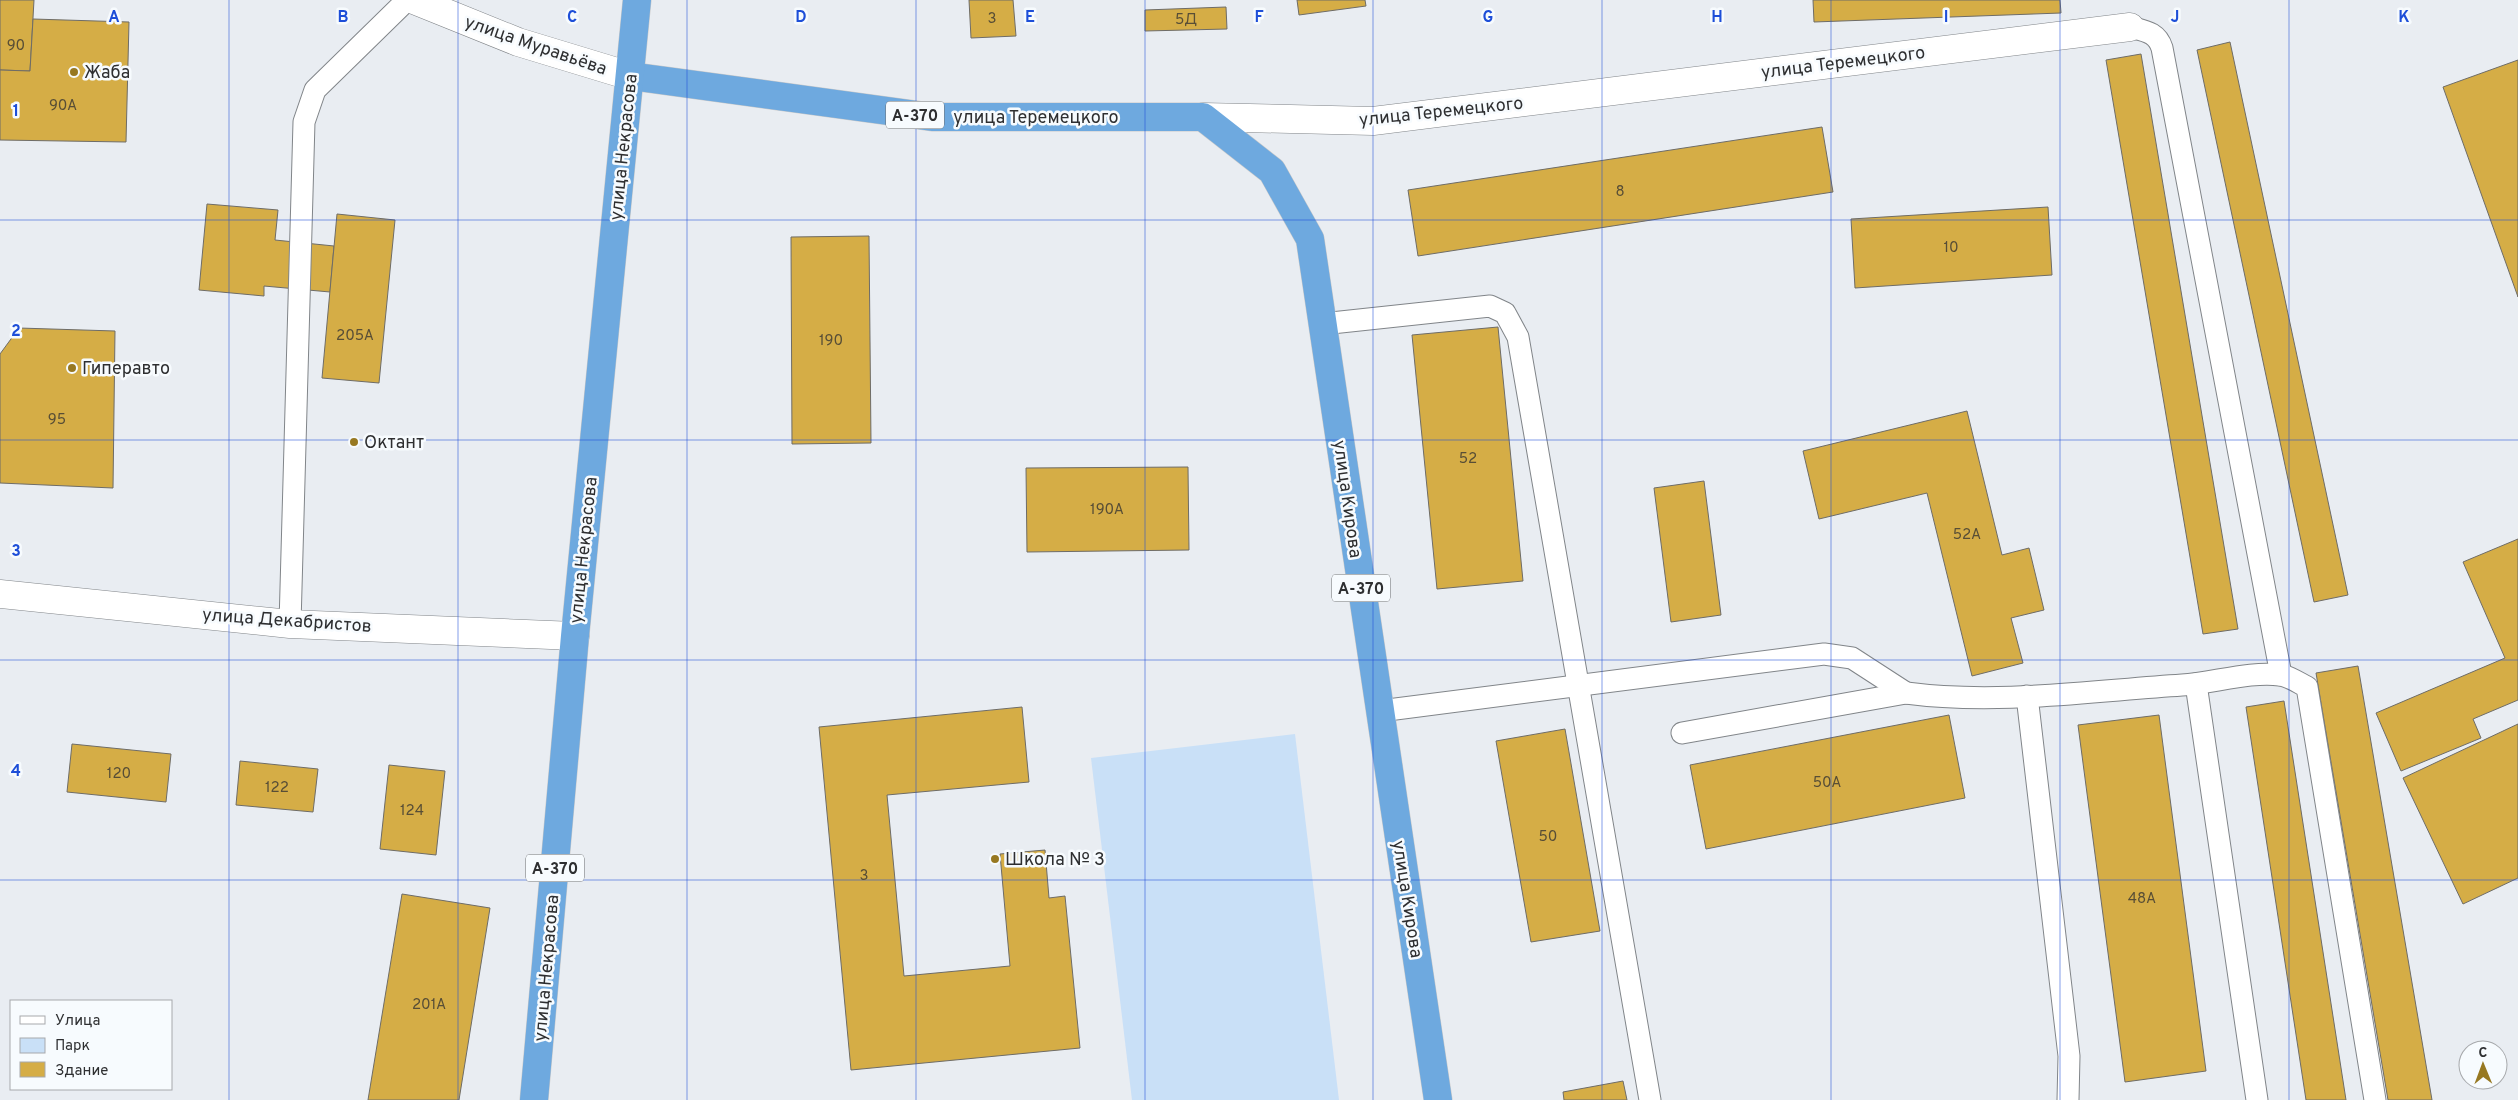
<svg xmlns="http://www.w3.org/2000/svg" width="2518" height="1100" font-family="Overpass,sans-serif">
	<rect width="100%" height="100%" fill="#e9edf2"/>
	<polygon fill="#c9e0f7" points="1295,734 1339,1100 1132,1100 1091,758"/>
	<g fill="#d5ad46" stroke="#6e6c67">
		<polygon points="0,0 34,0 30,71 0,70"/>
		<polygon points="969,0 1013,0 1016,36 971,38"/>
		<polygon points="1297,0 1365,0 1366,6 1299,15"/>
		<polygon points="1813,0 2060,0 2061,13 1814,22"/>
		<polygon points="1226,7 1227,29 1145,31 1145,10"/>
		<polygon points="33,19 129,22 126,142 0,140 0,70 30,71"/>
		<polygon points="2230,42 2348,595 2314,602 2197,50"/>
		<polygon points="2141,54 2238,629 2203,634 2106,60"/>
		<polygon points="2518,60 2518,297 2443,87"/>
		<polygon points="1822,127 1833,192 1418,256 1408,190"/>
		<polygon points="207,204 278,210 275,240 334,246 330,292 264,286 264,296 199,290"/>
		<polygon points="2048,207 2052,275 1855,288 1851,219"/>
		<polygon points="337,214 395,220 379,383 322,378"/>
		<polygon points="869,236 871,443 792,444 791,237"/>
		<polygon points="1498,327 1523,581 1437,589 1412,335"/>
		<polygon points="19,328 115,331 113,488 0,483 0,354"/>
		<polygon points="1967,411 2002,555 2029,548 2044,610 2011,618 2023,663 1972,676 1927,493 1819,519 1803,451"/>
		<polygon points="1188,467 1189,550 1027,552 1026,468"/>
		<polygon points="1704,481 1721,615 1671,622 1654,488"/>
		<polygon points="2518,539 2518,700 2473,719 2481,738 2401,771 2376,713 2505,658 2463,562"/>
		<polygon points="2358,666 2432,1100 2388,1100 2316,673"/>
		<polygon points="2284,701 2346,1100 2306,1100 2246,707"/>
		<polygon points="1022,707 1029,782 887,795 904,976 1010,966 1000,854 1045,850 1049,898 1065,896 1080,1048 851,1070 819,727"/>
		<polygon points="1949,715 1965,798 1706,849 1690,765"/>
		<polygon points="2159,715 2206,1071 2125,1082 2078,725"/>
		<polygon points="2518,724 2518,878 2463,904 2403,778"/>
		<polygon points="1565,729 1600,931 1531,942 1496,741"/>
		<polygon points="72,744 171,754 166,802 67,792"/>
		<polygon points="240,761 318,769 313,812 236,805"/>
		<polygon points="389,765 445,771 436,855 380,849"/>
		<polygon points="402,894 490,908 459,1100 368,1100"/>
		<polygon points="1623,1081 1627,1100 1564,1100 1563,1092"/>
	</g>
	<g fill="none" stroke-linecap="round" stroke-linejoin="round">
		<defs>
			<g id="lane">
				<path d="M2130,27C2145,31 2157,32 2162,48L2281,675"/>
				<polyline points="1322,324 1490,306 1505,313 1518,337 1650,1100"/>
				<polyline points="290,624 304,122 315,90 407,0"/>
				<polyline points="2196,684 2257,1100"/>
				<polyline points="2027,696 2069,1056 2068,1100"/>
				<polyline points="1380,711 1824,654 1852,658 1906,693"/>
				<path d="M1682,733L1906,693C1996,705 2091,691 2182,685C2213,683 2250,671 2280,675C2289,676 2299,683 2307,687L2375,1100"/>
			</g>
			<polyline id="street" points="1203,117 1373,121 2130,27"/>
			<g id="secondary">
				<polyline points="414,0 518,42 630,76"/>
				<polyline points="0,594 290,624 575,636"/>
			</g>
			<g id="highway">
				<polyline points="630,76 932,117 1203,117 1272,171 1310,239 1438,1100"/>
				<polyline points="534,1100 575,636 637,0"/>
			</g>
		</defs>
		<use href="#lane" stroke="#818589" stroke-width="23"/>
		<use href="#street" stroke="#818589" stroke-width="29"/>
		<use href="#secondary" stroke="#818589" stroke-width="29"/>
		<use href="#highway" stroke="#c9c9c9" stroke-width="29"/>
		<use href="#lane" stroke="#fff" stroke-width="21"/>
		<use href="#street" stroke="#fff" stroke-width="28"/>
		<use href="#secondary" stroke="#fff" stroke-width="28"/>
		<use href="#highway" stroke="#6ea9df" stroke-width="28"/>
	</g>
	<path fill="none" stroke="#1d4ed8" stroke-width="1" stroke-opacity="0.55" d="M229,0V1100M458,0V1100M687,0V1100M916,0V1100M1145,0V1100M1373,0V1100M1602,0V1100M1831,0V1100M2060,0V1100M2289,0V1100M0,220H2518M0,440H2518M0,660H2518M0,880H2518"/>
	<g fill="#977821" stroke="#f7fbfe" stroke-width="2">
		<circle cx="74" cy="72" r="5"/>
		<circle cx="72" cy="368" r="5"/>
		<circle cx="354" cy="442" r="5"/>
		<circle cx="995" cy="859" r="5"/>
	</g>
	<g text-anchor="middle" stroke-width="5" stroke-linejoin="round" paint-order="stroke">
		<g font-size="15" fill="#584e36">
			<text x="992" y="23">3</text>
			<text x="1186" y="24">5Д</text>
			<text x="16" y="50">90</text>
			<text x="63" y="110">90А</text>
			<text x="1620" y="196">8</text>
			<text x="1951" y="252">10</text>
			<text x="355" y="340">205А</text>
			<text x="831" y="345">190</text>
			<text x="57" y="424">95</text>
			<text x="1468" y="463">52</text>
			<text x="1107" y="514">190А</text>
			<text x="1967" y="539">52А</text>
			<text x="119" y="778">120</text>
			<text x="1827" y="787">50А</text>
			<text x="277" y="792">122</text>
			<text x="412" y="815">124</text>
			<text x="1548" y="841">50</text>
			<text x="864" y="880">3</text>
			<text x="2142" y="903">48А</text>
			<text x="429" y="1009">201А</text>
		</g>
		<g fill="#f7fbfe" stroke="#6a6c6e" stroke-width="1">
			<rect x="886" y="101.5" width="58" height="27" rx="4"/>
			<rect x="1332" y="574.5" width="58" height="27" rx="4"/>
			<rect x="526" y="854.5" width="58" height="27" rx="4"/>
		</g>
		<g font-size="16" font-weight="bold" fill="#2e2f31">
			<text x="915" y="121">А-370</text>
			<text x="1361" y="594">А-370</text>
			<text x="555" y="874">А-370</text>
		</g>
		<g font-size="18" fill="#2e2f31" stroke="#f7fbfe">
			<text transform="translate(536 45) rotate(19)" y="6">улица Муравьёва</text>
			<text transform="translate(1843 62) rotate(-7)" y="6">улица Теремецкого</text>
			<text transform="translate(1441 111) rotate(-6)" y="6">улица Теремецкого</text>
			<text x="1036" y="123">улица Теремецкого</text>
			<text transform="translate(623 147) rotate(-84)" y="6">улица Некрасова</text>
			<text transform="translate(1348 499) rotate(82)" y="6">улица Кирова</text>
			<text transform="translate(583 550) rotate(-84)" y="6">улица Некрасова</text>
			<text transform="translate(287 620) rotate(4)" y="6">улица Декабристов</text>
			<text transform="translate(1408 899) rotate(81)" y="6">улица Кирова</text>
			<text transform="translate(546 968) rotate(-85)" y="6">улица Некрасова</text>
		</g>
		<g font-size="18" fill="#2e2f31" stroke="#f7fbfe" text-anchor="start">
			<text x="84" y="78">Жаба</text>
			<text x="82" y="374">Гиперавто</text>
			<text x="364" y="448">Октант</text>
			<text x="1005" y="865">Школа № 3</text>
		</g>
	</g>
	<g font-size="16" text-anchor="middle" font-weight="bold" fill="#1d4ed8" stroke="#f7fbfe" stroke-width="5" stroke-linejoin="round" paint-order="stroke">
		<text x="114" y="22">A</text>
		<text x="343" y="22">B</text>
		<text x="572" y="22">C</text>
		<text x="801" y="22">D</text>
		<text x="1030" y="22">E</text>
		<text x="1259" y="22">F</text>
		<text x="1488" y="22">G</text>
		<text x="1717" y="22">H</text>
		<text x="1946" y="22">I</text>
		<text x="2175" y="22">J</text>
		<text x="2404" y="22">K</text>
		<text x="16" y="116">1</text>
		<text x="16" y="336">2</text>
		<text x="16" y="556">3</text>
		<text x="16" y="776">4</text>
	</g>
	<rect x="10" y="1000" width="162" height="90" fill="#f7fbfe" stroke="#a7a9ac"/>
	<rect x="20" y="1016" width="25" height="8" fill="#ffffff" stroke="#a7a9ac"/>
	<text x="55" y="1025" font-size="15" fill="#2e2f31">Улица</text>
	<rect x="20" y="1038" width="25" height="15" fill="#c9e0f7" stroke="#a7a9ac"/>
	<text x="55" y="1050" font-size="15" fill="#2e2f31">Парк</text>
	<rect x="20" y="1062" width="25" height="15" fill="#d5ad46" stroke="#a7a9ac"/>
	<text x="55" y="1075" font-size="15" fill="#2e2f31">Здание</text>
	<g transform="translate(2483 1065) rotate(359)"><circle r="24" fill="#f7fbfe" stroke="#a7a9ac"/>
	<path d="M0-4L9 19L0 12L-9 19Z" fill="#977821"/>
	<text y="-8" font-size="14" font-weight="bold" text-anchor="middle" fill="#2e2f31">С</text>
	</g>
</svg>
